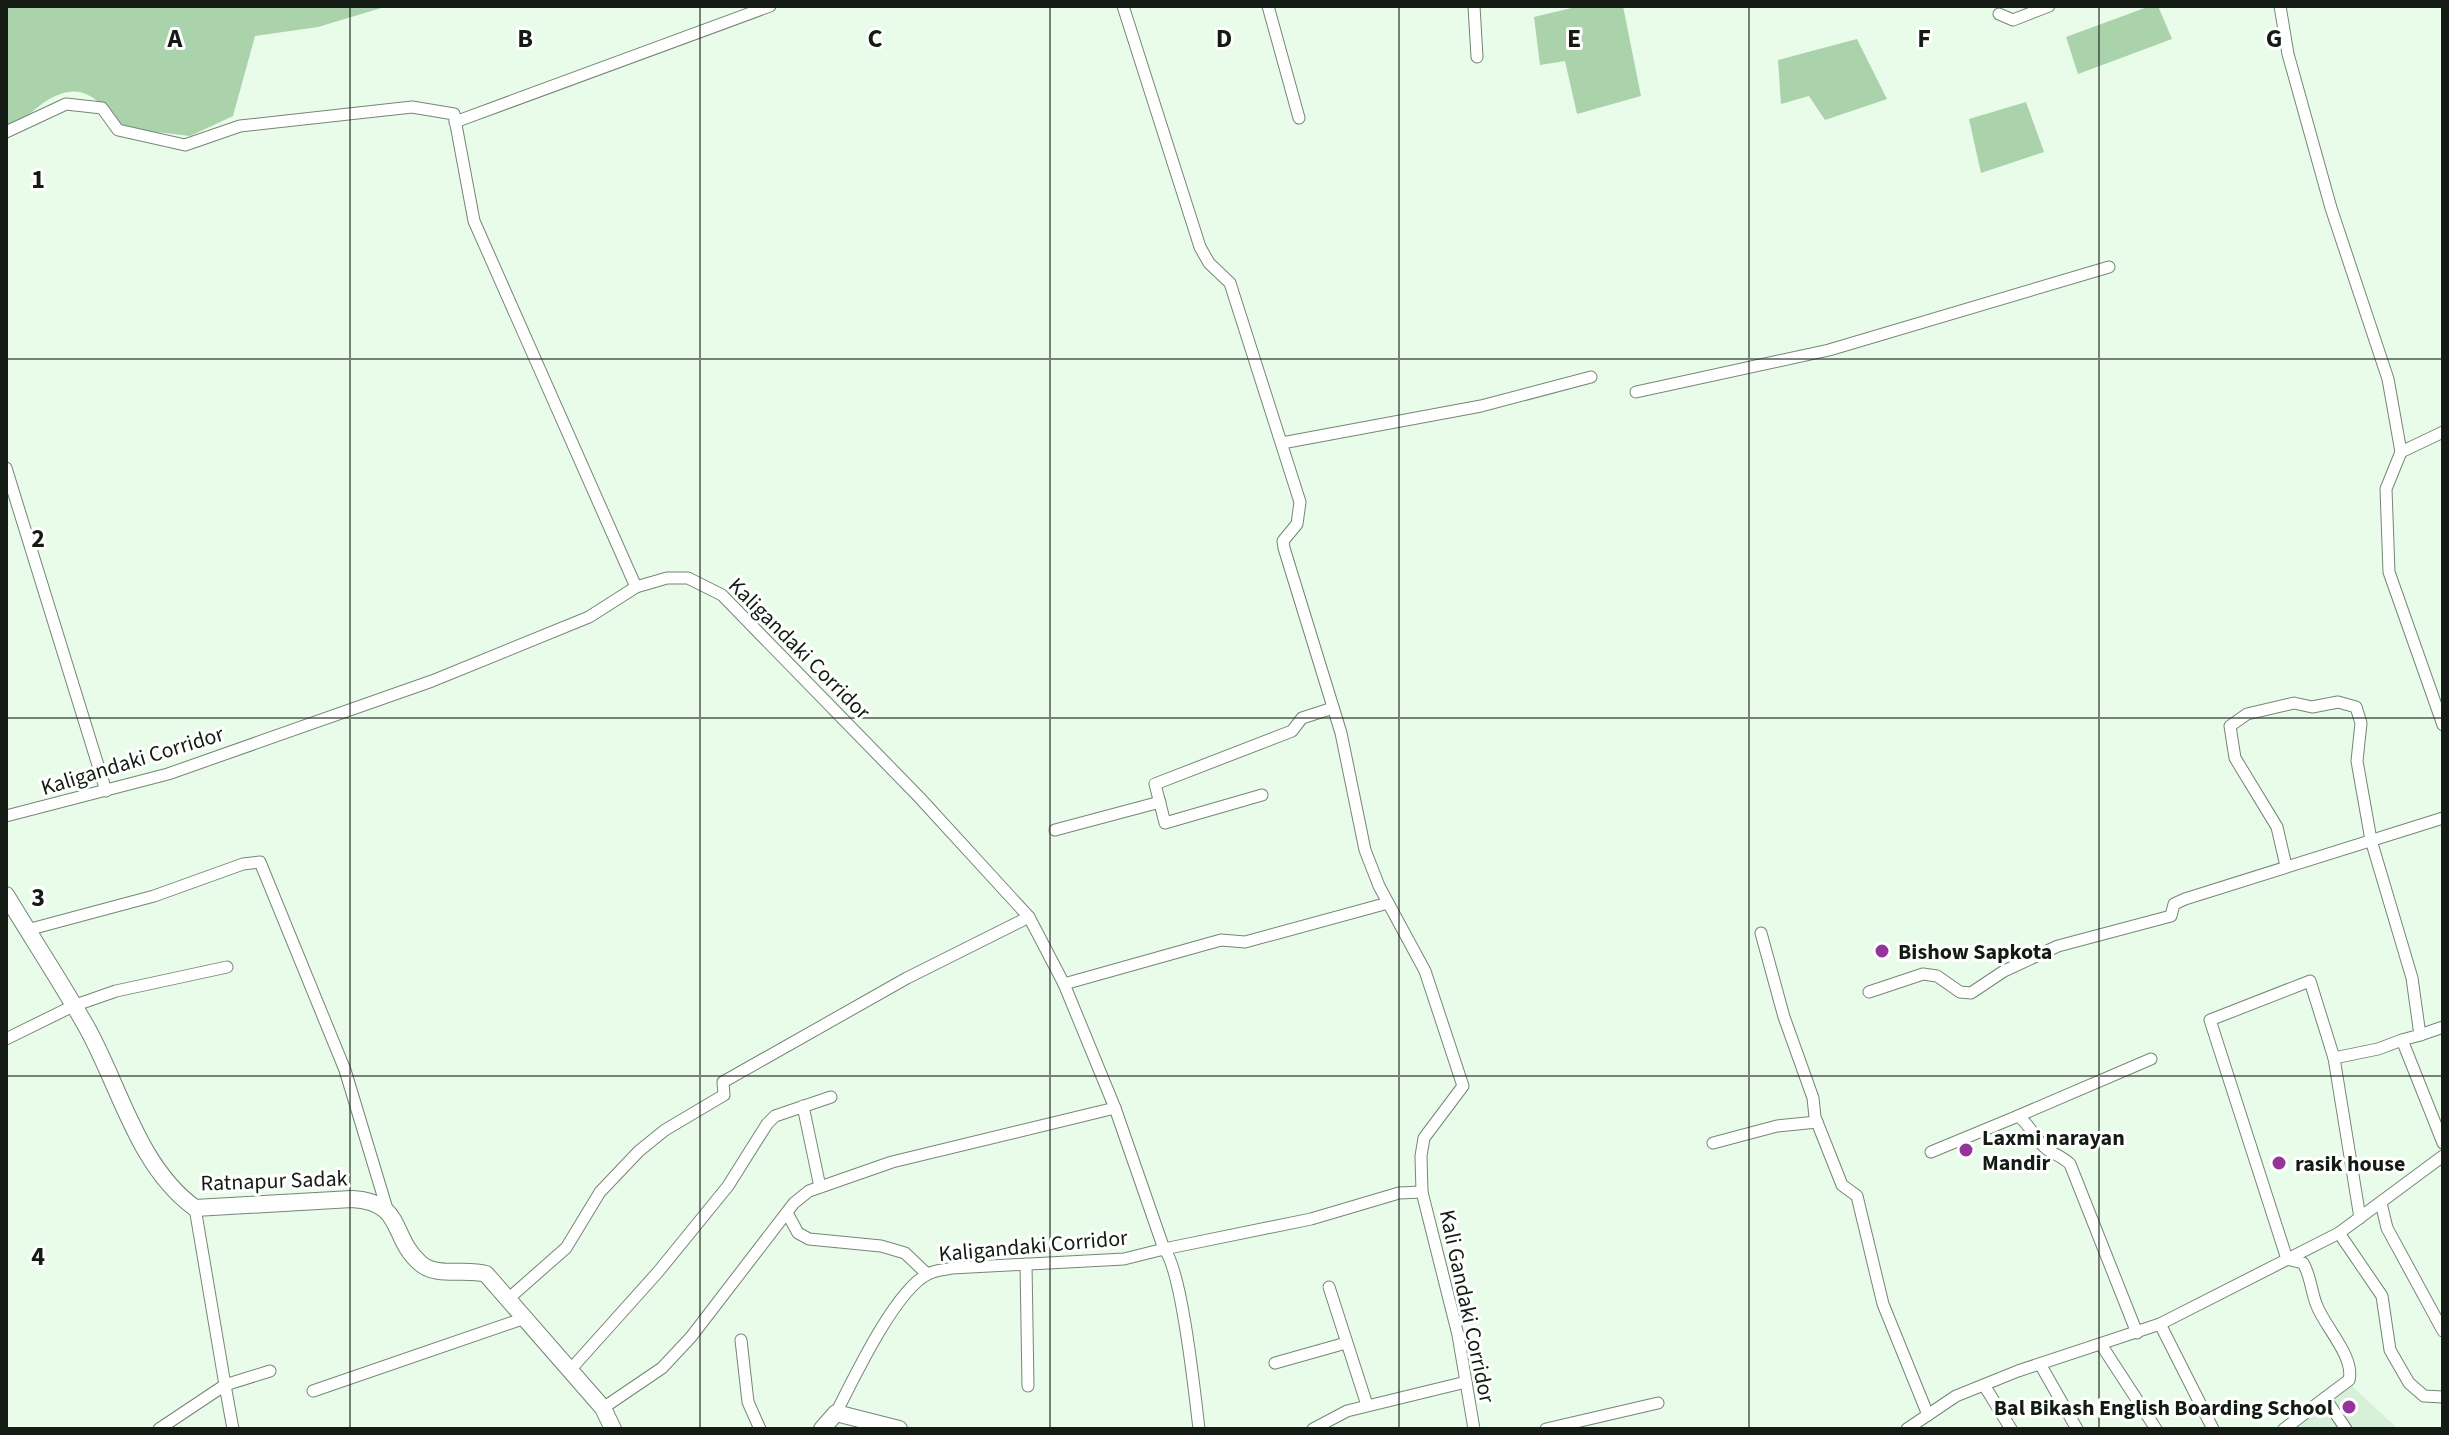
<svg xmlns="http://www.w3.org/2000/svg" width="2449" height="1435" font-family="'Source Sans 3',sans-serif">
	<rect width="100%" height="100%" fill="#e9fce9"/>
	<polygon fill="#d7f0d8" points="2352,1386 2398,1429 2295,1429"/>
	<g fill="#aad2ab">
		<path d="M6,6H388L318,27L255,36L233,116L190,136L122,128C98,99 82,77 43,103C30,113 22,122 6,128Z"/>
		<polygon points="1580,6 1623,6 1641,96 1577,114 1565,61 1540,65 1534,17"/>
		<polygon points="2150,6 2158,6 2172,39 2078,74 2066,37"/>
		<polygon points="1857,39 1887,99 1825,120 1809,96 1781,104 1778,60"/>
		<polygon points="2026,102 2044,152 1981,173 1969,119"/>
	</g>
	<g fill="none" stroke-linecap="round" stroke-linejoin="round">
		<defs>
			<g id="minor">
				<polyline points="1123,6 1200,247 1209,263 1230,283 1300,502 1297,524 1283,541 1284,548 1341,733 1365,850 1379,886 1425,971 1463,1086 1424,1138 1421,1156 1422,1192 1458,1335 1474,1429"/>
				<polyline points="1268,6 1299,118"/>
				<polyline points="1474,6 1477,57"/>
				<polyline points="2280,6 2288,54 2331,208 2388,379 2401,452 2386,489 2389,572 2443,725"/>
				<polyline points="1999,14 2013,20 2049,6"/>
				<polyline points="455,122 770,6"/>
				<polyline points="6,132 66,104 102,108 118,130 185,145 240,126 412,107 454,114 474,221 636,587"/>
				<polyline points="1636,392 1829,350 2109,267"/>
				<polyline points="1282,443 1481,406 1591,377"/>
				<polyline points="2401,452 2443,432"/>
				<polyline points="6,468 106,791"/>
				<polyline points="1262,795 1165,823 1155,784 1292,731 1302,718 1333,708"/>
				<polyline points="6,816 168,774 432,681 589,617 636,587 667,578 688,578 722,595 919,797 1029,917 1064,984 1115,1108 1164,1249 1311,1219 1399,1193 1422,1192"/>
				<polyline points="1055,830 1160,802"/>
				<polyline points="2286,866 2277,827 2235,758 2230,726 2247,714 2294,703 2312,707 2338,702 2356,707 2361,723 2357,761 2371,840 2412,978 2420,1035 2402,1040 2443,1143"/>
				<polyline points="27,930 154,896 243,864 260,862 345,1070 387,1209"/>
				<polyline points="1761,933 1784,1017 1813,1098 1815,1117 1842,1185 1857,1196 1883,1304 1928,1415"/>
				<polyline points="1064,984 1221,940 1245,942 1388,903"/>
				<polyline points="1869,992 1923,974 1937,976 1960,992 1971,993 2004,971 2058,946 2171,916 2174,904 2185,899 2443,818"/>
				<polyline points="2420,1035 2443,1027"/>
				<polyline points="6,1039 73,1006 116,991 227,967"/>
				<polyline points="2334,1058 2360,1218"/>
				<polyline points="803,1106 820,1187"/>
				<polyline points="2018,1116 2151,1059"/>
				<polyline points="1713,1143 1777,1126 1817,1122"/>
				<path d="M1931,1152L2018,1116C2031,1125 2035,1141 2048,1150C2056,1155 2063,1157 2070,1164L2137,1333"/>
				<polyline points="2381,1203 2387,1228 2443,1331"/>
				<polyline points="787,1213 798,1233 809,1239 881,1246 905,1253 927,1274"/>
				<polyline points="2339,1233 2382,1296 2390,1350 2409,1383 2424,1396 2443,1397"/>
				<polyline points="1026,1264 1028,1386"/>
				<polyline points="1329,1287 1367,1405"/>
				<polyline points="508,1299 566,1248 600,1192 639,1151 665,1130 724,1095 723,1082 907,978 1029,917"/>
				<polyline points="2160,1324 2213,1429"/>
				<polyline points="741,1340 748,1402 760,1429"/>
				<polyline points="2102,1346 2156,1429"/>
				<polyline points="1275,1363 1346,1343"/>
				<polyline points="2040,1364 2077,1429"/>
				<polyline points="571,1369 658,1272 728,1186 767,1124 775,1116 831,1097"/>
				<polyline points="1984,1385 2011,1429"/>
				<polyline points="313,1391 525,1318"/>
				<polyline points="603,1408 662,1368 691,1337 794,1203 809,1191 892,1162 1115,1108"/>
				<path d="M836,1413C853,1380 895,1290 928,1274C935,1270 945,1270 952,1268L1124,1259L1164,1249C1182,1269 1195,1396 1199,1429"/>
				<polyline points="159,1429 225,1385 195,1208"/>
				<polyline points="233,1429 225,1385 270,1371"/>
				<polyline points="1313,1429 1347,1411 1466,1382"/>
				<polyline points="1546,1429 1658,1403"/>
				<polyline points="1907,1429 1956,1396 2018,1371 2160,1324 2339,1233 2443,1156"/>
				<polyline points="2284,1429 2325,1398"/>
				<path d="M2346,1429L2325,1398L2349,1380C2355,1357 2325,1327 2317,1306C2311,1292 2311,1276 2303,1263L2287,1259L2210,1020L2310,981L2334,1058L2378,1049L2402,1040"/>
			</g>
			<g id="secondary">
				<path d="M6,895C32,938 61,982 86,1026C120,1086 137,1166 195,1208L352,1199C405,1202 390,1237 420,1263C436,1278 466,1268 486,1274L603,1408L613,1429"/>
				<polyline points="822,1429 836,1413 899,1429"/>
			</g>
		</defs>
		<use href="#minor" stroke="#758676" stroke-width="13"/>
		<use href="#secondary" stroke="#758676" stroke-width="18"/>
		<use href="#minor" stroke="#fff" stroke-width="11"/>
		<use href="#secondary" stroke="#fff" stroke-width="16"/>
	</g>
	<path fill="none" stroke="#141b14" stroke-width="2" stroke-opacity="0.55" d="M350,6V1429M700,6V1429M1050,6V1429M1399,6V1429M1749,6V1429M2099,6V1429M6,359H2443M6,718H2443M6,1076H2443"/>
	<g fill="#95349b" stroke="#fff" stroke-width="3">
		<circle cx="1882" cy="951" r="8"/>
		<circle cx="1966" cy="1150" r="8"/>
		<circle cx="2279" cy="1163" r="8"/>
		<circle cx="2349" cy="1407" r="8"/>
	</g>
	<g text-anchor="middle" stroke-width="6" stroke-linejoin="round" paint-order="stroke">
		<g font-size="22" fill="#141b14" stroke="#fff">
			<text transform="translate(800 648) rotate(45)" y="8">Kaligandaki Corridor</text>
			<text transform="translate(132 760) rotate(-17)" y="8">Kaligandaki Corridor</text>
			<text transform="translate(274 1180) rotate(-2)" y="8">Ratnapur Sadak</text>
			<text transform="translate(1033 1245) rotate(-5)" y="8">Kaligandaki Corridor</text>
			<text transform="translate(1468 1306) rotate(78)" y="8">Kali Gandaki Corridor</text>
		</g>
		<g font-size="22" font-weight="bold" fill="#141b14" stroke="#fff" text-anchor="start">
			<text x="1898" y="959">Bishow Sapkota</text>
			<text x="1982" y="1145">Laxmi narayan<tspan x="1982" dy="25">Mandir</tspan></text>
			<text x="2295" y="1171">rasik house</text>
			<text x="2333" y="1415" text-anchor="end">Bal Bikash English Boarding School</text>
		</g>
	</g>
	<g font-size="26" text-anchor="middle" font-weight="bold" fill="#141b14" stroke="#fff" stroke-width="6" stroke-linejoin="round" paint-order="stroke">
		<text x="175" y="47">A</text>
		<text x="525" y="47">B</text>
		<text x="875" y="47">C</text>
		<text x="1224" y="47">D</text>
		<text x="1574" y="47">E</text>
		<text x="1924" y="47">F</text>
		<text x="2274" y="47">G</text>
		<text x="38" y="188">1</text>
		<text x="38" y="547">2</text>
		<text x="38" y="906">3</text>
		<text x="38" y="1265">4</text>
	</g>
	<rect width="2449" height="1435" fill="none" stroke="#141b14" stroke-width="16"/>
</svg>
